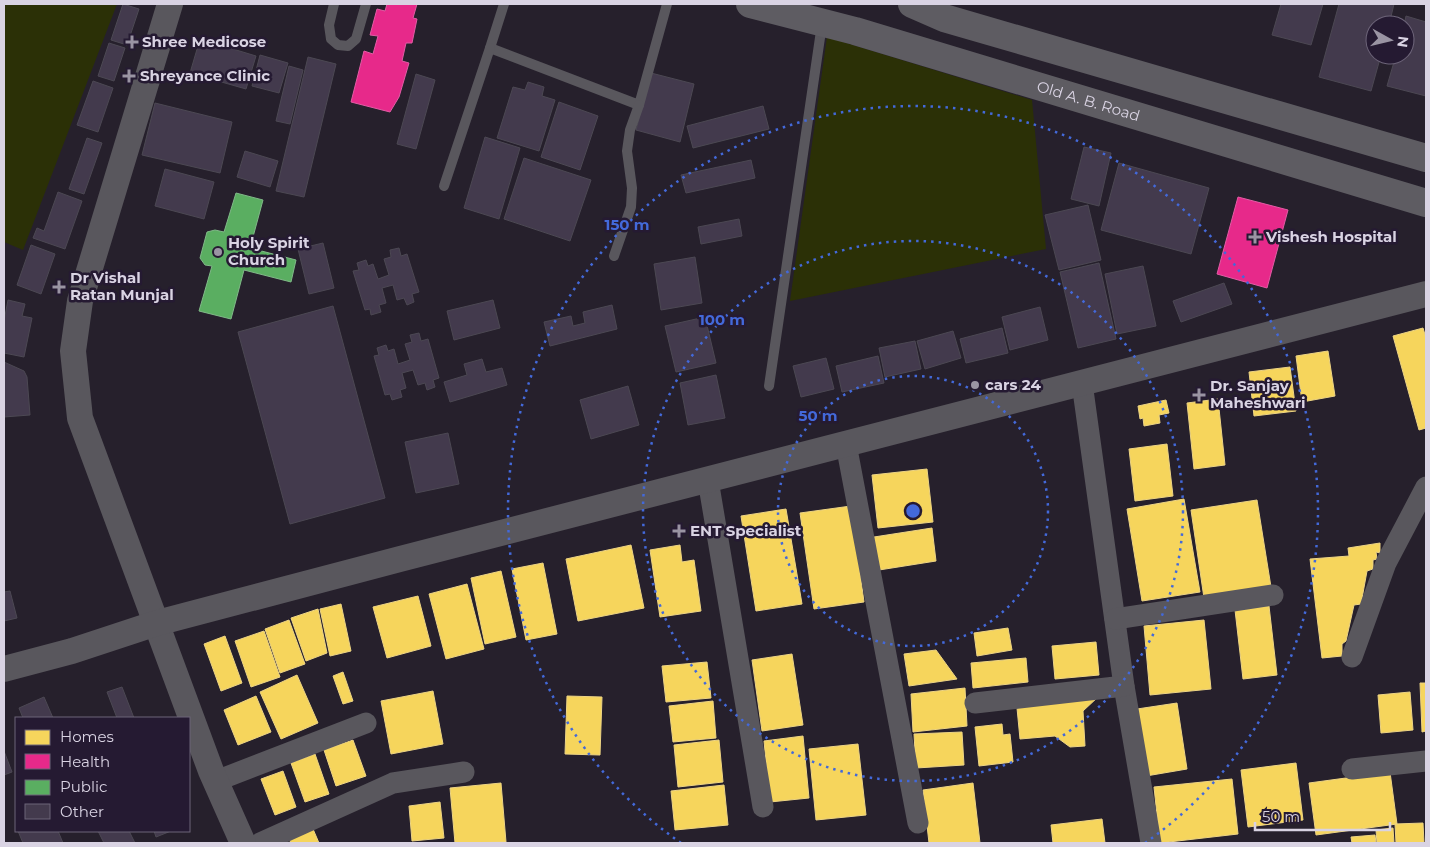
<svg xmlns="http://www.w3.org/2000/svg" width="1430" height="847" font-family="Montserrat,sans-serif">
	<rect width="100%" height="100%" fill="#26202c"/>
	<g fill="#2b3006">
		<polygon points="4,4 117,4 23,250 4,242"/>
		<polygon points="827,37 1032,100 1046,249 790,301"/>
	</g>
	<g fill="#f6d55c" stroke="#edd484">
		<polygon points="1423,328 1426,338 1426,428 1419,430 1393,336"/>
		<polygon points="1328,351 1335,396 1302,402 1296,356"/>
		<polygon points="1290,367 1296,411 1254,416 1249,372"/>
		<polygon points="1218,399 1225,465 1194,469 1187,403"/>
		<polygon points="1166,400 1169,413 1159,415 1160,423 1144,426 1143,418 1140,419 1138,406"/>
		<polygon points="1167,444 1173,496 1135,501 1129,449"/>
		<polygon points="927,469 933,522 878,528 872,475"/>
		<polygon points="1184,499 1200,592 1142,601 1127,509"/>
		<polygon points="1257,500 1271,587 1204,598 1191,510"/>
		<polygon points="851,506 864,602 814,609 800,513"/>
		<polygon points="786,509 802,604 756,611 741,516"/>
		<polygon points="932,528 936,561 879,570 874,537"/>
		<polygon points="1380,543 1380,553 1376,552 1377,559 1373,560 1373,569 1367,571 1361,604 1354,605 1346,641 1342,644 1342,656 1322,658 1310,559 1349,556 1348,548"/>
		<polygon points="631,545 644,608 578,621 566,559"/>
		<polygon points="680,545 682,562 694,560 701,611 660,617 650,550"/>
		<polygon points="543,563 557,634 526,640 512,569"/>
		<polygon points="501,571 516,637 485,644 471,578"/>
		<polygon points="467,584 484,649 446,659 429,594"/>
		<polygon points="418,596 431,646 387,658 373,607"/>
		<polygon points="341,604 351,651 330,656 320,609"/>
		<polygon points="1269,606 1277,675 1243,679 1235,610"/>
		<polygon points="318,609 327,653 306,661 291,618"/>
		<polygon points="289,620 305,664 280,673 265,629"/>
		<polygon points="1204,620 1211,689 1150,695 1144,626"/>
		<polygon points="1008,628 1012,650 977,656 974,633"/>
		<polygon points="264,631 280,677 251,687 235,641"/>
		<polygon points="225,636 242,683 221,691 204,644"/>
		<polygon points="1096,642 1099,675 1055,679 1052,646"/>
		<polygon points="936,650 957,679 909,686 904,654"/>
		<polygon points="792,654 803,725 762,731 752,660"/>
		<polygon points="1026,658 1028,682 973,688 971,663"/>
		<polygon points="707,662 711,698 666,702 662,666"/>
		<polygon points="343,672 353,701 343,704 333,676"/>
		<polygon points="297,675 318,723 281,739 260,692"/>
		<polygon points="1420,683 1426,683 1426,731 1422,732"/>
		<polygon points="965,688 967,726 913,732 911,694"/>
		<polygon points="433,691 443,744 391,754 381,701"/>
		<polygon points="1410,692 1413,730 1381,733 1378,695"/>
		<polygon points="256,696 271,732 238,745 224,710"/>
		<polygon points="567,696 602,697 600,755 565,754"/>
		<polygon points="1098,697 1083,711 1085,746 1070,747 1055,736 1020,739 1017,708"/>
		<polygon points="713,701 716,738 673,742 669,706"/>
		<polygon points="1177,703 1187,769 1146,776 1137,709"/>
		<polygon points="1002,724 1003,735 1010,734 1013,762 979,766 975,727"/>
		<polygon points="962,732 964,765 916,768 914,734"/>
		<polygon points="803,736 809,798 770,802 764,741"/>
		<polygon points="353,740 366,776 336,786 324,750"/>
		<polygon points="719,740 723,782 678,787 674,745"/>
		<polygon points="858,744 866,815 816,820 809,749"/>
		<polygon points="315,754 329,794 305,802 291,763"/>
		<polygon points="1296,763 1303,820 1248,827 1241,770"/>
		<polygon points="283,771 296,807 275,815 261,779"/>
		<polygon points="1390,772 1397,824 1316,835 1309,783"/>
		<polygon points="1232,779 1238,834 1160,843 1154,787"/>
		<polygon points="501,783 506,842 455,843 450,788"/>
		<polygon points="973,783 980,843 929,843 923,790"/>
		<polygon points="724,785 728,825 675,830 671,791"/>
		<polygon points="440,802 444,838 412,841 409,806"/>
		<polygon points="1102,819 1105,843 1053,843 1051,825"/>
		<polygon points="1423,823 1424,843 1396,843 1395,824"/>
		<polygon points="1393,828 1394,843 1377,843 1376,830"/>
		<polygon points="313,829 319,843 291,843 289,839"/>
		<polygon points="1375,835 1376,843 1352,843 1351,837"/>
	</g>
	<g fill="#e7298a" stroke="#e35ca5">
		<polygon points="387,4 417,4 413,18 417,19 412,43 406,43 402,61 409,63 399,97 390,112 351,102 364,51 373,54 378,36 370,35 377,9 385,11"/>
		<polygon points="1238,197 1288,210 1267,288 1217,274"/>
	</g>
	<polygon fill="#5aae61" stroke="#80b988" points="236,193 263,200 250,248 296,260 291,282 244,270 231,319 199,311 212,266 205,265 200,258 207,232 215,230 224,232"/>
	<g fill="#433a4d" stroke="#4c4853">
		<polygon points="123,4 139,9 127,45 111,40"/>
		<polygon points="1281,4 1323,4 1311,45 1272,35"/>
		<polygon points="1339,4 1394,4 1389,25 1375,25 1375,55 1381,55 1371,91 1319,77"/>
		<polygon points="1406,16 1426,22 1426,96 1387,86 1396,55 1405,55 1405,25 1404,25"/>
		<polygon points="200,39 256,56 246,89 190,73"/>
		<polygon points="109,43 125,48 114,81 98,76"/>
		<polygon points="260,55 288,63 279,93 252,86"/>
		<polygon points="308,57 336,64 304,197 276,191"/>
		<polygon points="289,66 303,70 290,124 276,121"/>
		<polygon points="651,73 694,84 680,142 636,130"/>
		<polygon points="416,74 435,80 416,149 397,144"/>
		<polygon points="93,81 113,88 98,132 77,125"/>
		<polygon points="528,82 544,87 542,96 555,100 539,151 497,138 513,87 525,90"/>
		<polygon points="559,102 598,116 580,170 541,157"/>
		<polygon points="155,103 232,122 220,173 142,155"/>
		<polygon points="763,106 769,129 693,148 687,126"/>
		<polygon points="485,137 520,148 499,219 464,208"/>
		<polygon points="87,138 102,143 84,194 69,189"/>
		<polygon points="1084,147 1111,153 1099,206 1071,199"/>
		<polygon points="245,151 278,161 270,187 237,177"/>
		<polygon points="524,158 591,180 570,241 504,219"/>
		<polygon points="751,160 755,178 686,193 681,175"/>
		<polygon points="1119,163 1209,188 1191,254 1101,230"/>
		<polygon points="165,169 214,182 204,219 155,206"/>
		<polygon points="58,192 82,201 65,249 33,238 37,228 44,231"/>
		<polygon points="1088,205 1101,260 1059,270 1045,215"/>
		<polygon points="739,219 742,236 701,244 698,227"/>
		<polygon points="323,243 334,288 309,294 298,249"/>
		<polygon points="31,245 55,254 41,294 17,285"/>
		<polygon points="399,248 401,256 407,254 419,292 412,294 414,302 407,305 404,298 397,300 393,285 382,288 386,303 379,305 381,312 371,315 370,309 365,310 353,271 359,270 357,263 366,260 368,266 373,264 378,279 389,275 384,259 391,257 390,250"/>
		<polygon points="695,257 702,303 661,310 654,264"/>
		<polygon points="1099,263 1116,339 1078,348 1060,272"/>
		<polygon points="1143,266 1156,326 1117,334 1105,274"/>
		<polygon points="1224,283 1232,304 1181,322 1173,301"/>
		<polygon points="8,300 25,304 22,316 32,318 24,357 4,353 4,321"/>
		<polygon points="493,300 500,328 454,340 447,311"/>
		<polygon points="612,305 617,329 550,346 544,322 571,316 573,326 585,323 583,312"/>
		<polygon points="333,306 385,498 290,524 238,332"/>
		<polygon points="1040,307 1048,340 1010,350 1002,317"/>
		<polygon points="705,317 716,363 676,372 665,326"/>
		<polygon points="1002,328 1008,353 966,363 960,339"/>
		<polygon points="953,331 961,358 925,369 917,341"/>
		<polygon points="419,333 421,341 428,339 439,378 433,380 435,387 427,390 425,383 418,385 413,370 402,373 406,388 400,390 402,397 392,400 390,394 385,395 374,356 379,355 377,348 386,345 388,351 394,349 398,364 410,360 405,344 412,342 410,335"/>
		<polygon points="915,341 921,369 885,377 879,348"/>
		<polygon points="878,356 884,383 842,392 836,366"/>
		<polygon points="826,358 834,389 801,397 793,366"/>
		<polygon points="482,359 486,372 502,368 507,385 450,402 444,382 467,375 464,364"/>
		<polygon points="4,362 24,371 27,377 30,415 4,417"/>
		<polygon points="716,375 725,418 688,425 680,383"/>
		<polygon points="628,386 639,425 591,439 580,400"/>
		<polygon points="448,433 459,484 416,493 405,442"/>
		<polygon points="10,591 17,618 4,621 4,592"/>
		<polygon points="122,687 134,718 117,718 107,692"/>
		<polygon points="44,697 53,718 23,718 19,708"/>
		<polygon points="4,751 12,772 4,775"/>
		<polygon points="18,831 58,831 63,843 23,843"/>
		<polygon points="98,831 129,831 135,843 104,843"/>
		<polygon points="154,831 171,831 156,837"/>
	</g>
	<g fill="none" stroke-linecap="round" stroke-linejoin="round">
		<g stroke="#59575d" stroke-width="10">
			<polyline points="334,4 329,25 331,39 338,45 348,46 356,39 366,4"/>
			<polyline points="504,4 490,48 639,105 667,4"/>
			<polyline points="444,186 490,48"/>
			<polyline points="614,256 631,207 632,188 627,151 630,130 639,105"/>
			<polyline points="769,386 822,24"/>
		</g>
		<g stroke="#59575d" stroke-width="21">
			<polyline points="1082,383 1124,686 1151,843"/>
			<polyline points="846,444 918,823"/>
			<polyline points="708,480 763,807"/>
			<polyline points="1115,619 1273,595"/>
			<polyline points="1352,657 1386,563 1426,487"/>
			<polyline points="975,703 1124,686"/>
			<polyline points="1352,769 1426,761"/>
			<polyline points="216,781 366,723"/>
			<polyline points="260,843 393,783 464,772"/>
		</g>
		<g stroke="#59575d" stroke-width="26">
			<polyline points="170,4 80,301 73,351 80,418 211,771 243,843"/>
			<polyline points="4,669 72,651 157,623 400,559 1426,294"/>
		</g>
		<g stroke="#5e5c62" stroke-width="28">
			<path id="s1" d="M750,4L855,31L1426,203"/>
			<polyline points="912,4 944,18 1426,158"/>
		</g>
	</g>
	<g fill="none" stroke="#4369da" stroke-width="2.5" stroke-dasharray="2.5 5">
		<circle cx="913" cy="511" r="135"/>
		<circle cx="913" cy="511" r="270"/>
		<path d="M681 843A405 405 0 1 1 1145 843"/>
	</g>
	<g fill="#9a94a3" stroke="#251a32" stroke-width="2">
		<path d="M129.5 34.5h5v5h5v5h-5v5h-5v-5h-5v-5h5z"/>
		<path d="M126.5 68.5h5v5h5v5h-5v5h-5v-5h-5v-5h5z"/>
		<path d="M1252.5 229.5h5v5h5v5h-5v5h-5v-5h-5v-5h5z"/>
		<circle cx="218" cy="252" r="5"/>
		<path d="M56.5 279.5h5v5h5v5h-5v5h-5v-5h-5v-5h5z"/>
		<circle cx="975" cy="385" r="5"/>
		<path d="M1196.5 387.5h5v5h5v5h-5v5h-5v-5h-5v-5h5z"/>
		<path d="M676.5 523.5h5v5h5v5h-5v5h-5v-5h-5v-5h5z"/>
	</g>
	<g text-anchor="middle" stroke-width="5" stroke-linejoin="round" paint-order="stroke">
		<g font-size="15" font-weight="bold" fill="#d9d3e3" stroke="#251a32" text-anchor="start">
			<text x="142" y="47">Shree Medicose</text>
			<text x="140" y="81">Shreyance Clinic</text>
			<text x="1266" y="242">Vishesh Hospital</text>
			<text x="228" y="248">Holy Spirit<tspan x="228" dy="17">Church</tspan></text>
			<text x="70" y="283">Dr Vishal<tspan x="70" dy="17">Ratan Munjal</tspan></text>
			<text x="985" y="390">cars 24</text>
			<text x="1210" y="391">Dr. Sanjay<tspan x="1210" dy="17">Maheshwari</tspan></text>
			<text x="690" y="536">ENT Specialist</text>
		</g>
		<g font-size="15" fill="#d9d3e3" stroke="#251a32">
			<text dy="5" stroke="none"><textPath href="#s1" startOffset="352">Old A. B. Road</textPath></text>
		</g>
	</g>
	<circle cx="913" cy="511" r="8" fill="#4369da" stroke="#251a32" stroke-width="2.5"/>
	<g font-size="15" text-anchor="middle" font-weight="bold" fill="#4369da" stroke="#251a32" stroke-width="5" stroke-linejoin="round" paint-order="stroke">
		<text x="627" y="230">150 m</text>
		<text x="722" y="325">100 m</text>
		<text x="818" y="421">50 m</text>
	</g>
	<rect width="1430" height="847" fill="none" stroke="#d9d3e3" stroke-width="10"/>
	<rect x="15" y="717" width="175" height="115" fill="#251a32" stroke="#6d6479"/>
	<rect x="25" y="730" width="25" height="15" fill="#f6d55c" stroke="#6d6479"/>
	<text x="60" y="742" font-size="15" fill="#d9d3e3">Homes</text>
	<rect x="25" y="754" width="25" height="15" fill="#e7298a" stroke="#6d6479"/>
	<text x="60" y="767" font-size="15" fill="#d9d3e3">Health</text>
	<rect x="25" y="780" width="25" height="15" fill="#5aae61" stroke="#6d6479"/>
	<text x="60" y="792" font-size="15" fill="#d9d3e3">Public</text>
	<rect x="25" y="804" width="25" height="15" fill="#433a4d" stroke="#6d6479"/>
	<text x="60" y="817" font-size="15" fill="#d9d3e3">Other</text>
	<g transform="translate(1390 40) rotate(98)"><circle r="24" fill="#251a32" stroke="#6d6479"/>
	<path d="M0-4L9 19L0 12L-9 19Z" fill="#9a94a3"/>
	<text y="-8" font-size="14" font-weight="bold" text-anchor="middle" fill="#d9d3e3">N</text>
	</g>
	<path d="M1255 822v8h135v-8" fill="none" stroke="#d9d3e3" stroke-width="2.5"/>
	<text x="1262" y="822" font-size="15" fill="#d9d3e3" stroke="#251a32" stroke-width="4" paint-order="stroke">50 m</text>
</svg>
